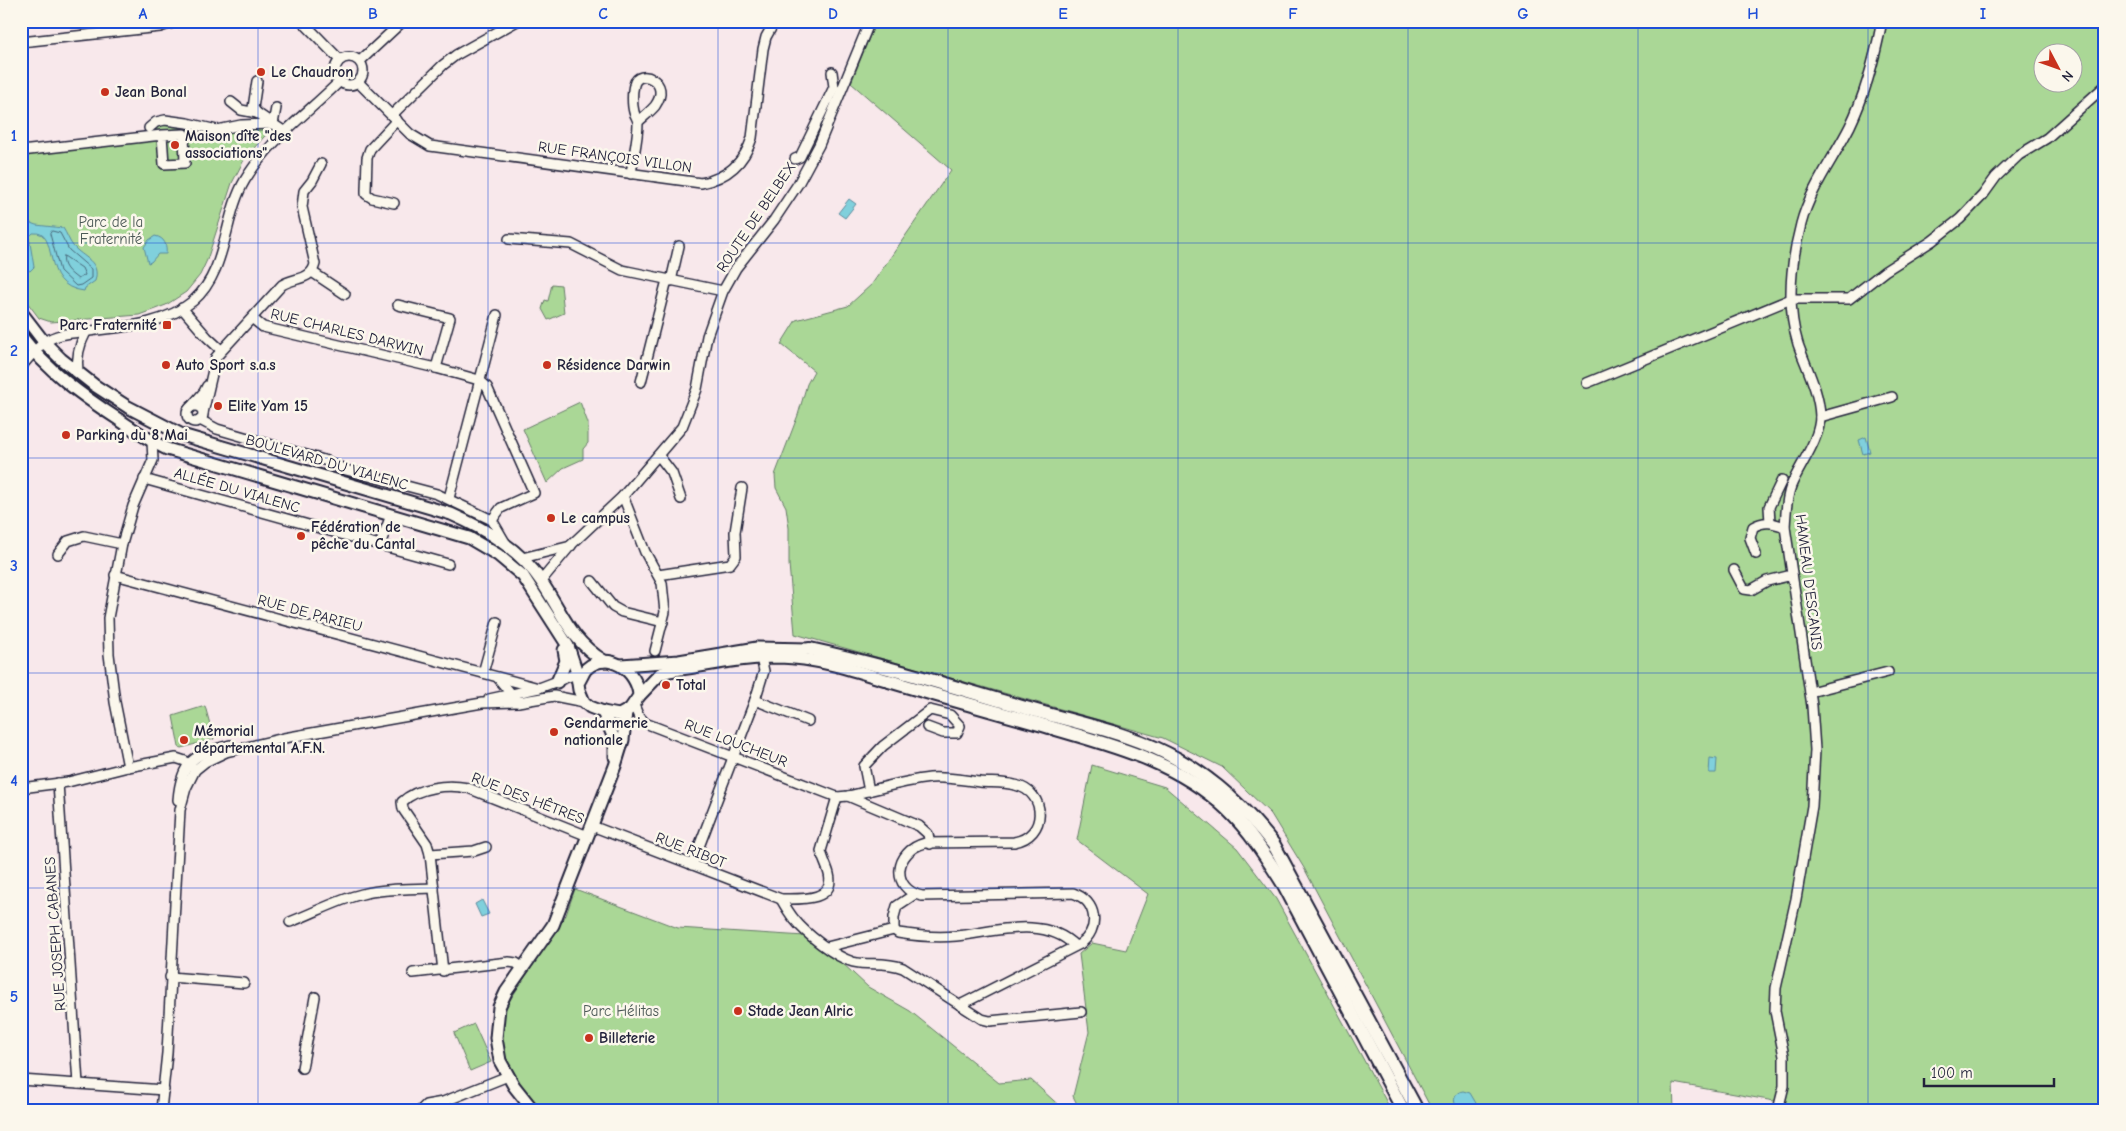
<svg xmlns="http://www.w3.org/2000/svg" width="2126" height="1131" font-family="'Comic Neue',sans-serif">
	<rect width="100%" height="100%" fill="#f8e8eb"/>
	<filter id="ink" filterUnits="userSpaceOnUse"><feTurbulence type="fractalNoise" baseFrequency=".02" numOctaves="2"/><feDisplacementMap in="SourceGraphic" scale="10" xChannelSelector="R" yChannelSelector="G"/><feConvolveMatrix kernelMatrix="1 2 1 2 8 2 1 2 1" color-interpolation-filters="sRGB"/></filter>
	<g filter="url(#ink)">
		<g fill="#aad796" stroke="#667c68" fill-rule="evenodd">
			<path d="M876,21H2105V1110H1790L1791,1104L1673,1083L1674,1110H1432L1304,868L1271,814L1222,767L1163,738L795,634L789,564V528L786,507L776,488L775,475L798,415L807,384L814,371L781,344L796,320L848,306L872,284L951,170L851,83ZM2044,52H2074V82H2044Z"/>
			<polygon points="186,124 192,129 194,134 273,127 245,158 232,183 207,260 200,275 186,292 166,305 139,315 51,322 39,318 21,294 21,153 152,139 151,130 156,125"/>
			<polygon points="552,284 561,285 564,313 548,320 542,309 545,300 548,301"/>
			<polygon points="580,402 588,423 588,443 583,449 583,459 563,468 547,483 523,429"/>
			<polygon points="205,706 214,739 181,748 179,747 173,716"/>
			<polygon points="1092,765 1165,787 1237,848 1276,899 1391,1110 1080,1110 1073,1096 1089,1032 1079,954 1092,943 1126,950 1148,894 1077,840"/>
			<polygon points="575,889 678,928 805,936 840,961 868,987 910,1011 999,1083 1031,1080 1064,1110 541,1110 524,1090 507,1063 501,1037 506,1006 566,915"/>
			<polygon points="474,1024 491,1062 470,1071 454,1033"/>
		</g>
		<g fill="#80d0dc" stroke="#5a8a9c">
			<path d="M21,197L28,222L36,225L63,228C67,234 69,241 73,246C83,258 101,261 95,281L85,288L84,291C38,286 61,230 33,233L29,237L34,267L30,271L24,268L21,263Z"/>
			<polygon points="849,199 856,204 845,218 838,213"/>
			<path d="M155,236C165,238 167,245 166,254H158L151,262L148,263L144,247L149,240Z"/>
			<polygon points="1866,437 1870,452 1863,454 1859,440"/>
			<polygon points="1710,758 1717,759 1716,773 1709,773"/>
			<polygon points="482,900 489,914 481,917 475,904"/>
			<path d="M1463,1091L1470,1093L1480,1110H1458C1453,1102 1452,1093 1463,1091Z"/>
		</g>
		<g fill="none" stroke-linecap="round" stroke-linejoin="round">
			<g stroke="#48687b" stroke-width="1">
				<polyline points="21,221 27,229 24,237 28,260 27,263 21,262"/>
				<polygon points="52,231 60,233 69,250 91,269 91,278 81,285 76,286 60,271 50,234"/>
				<path d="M64,256L82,268L85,275L78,279C70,273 61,266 64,256Z"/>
			</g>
			<defs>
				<g id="minor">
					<polyline points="302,21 340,60"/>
					<polyline points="21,42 160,27 179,21"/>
					<circle cx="349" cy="71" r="14"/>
					<polyline points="360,61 403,21"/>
					<polyline points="257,81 253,108 257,113 273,124"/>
					<path d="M358,82L410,134L430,146L701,183C727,178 744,163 752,138L763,49L766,37L775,21"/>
					<polyline points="231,102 241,110 257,113"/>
					<polyline points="392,115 443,65 456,55 517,21"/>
					<polyline points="273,124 276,108"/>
					<polyline points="149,128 156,122 165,120 187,123 217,130 241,125 273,124 285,132"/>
					<polyline points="21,151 162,135 184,134 185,163 164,164 162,135"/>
					<polyline points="795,159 800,157 834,87 832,72"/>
					<path d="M631,174C633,158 638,139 638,123C638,119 635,116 634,112C632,105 632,92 634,85C638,67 673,81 655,106C650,112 643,117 638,122"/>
					<polyline points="394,203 372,198 366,194 366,190 367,158 370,149 397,120"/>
					<polyline points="509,239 571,244 622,270 723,291"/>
					<polyline points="312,272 345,294"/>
					<polyline points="671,281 679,246"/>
					<polyline points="398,305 450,318 436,368"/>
					<polyline points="182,308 207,337 221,350"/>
					<polyline points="253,319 263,327 436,368 479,380 487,387 534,493 501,508 492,520"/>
					<path d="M21,367C28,359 36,348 45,342C57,333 74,333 89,331C124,327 164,325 193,301C228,271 223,217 245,180C269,140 308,113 340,81"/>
					<path d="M78,372C76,357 79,345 86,332"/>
					<polyline points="641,382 667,280"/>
					<polyline points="1587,383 1791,299 1849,299 1885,271 1932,241 1960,219 1983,195 1996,177 2019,155 2047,138 2105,86"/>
					<circle cx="195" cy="414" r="8"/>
					<polyline points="190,408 204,392 207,386"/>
					<path d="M203,413L216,357L282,285C294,277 311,281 315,264L302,207L304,191L312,181L321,164"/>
					<polyline points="1820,417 1892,397"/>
					<polyline points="200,420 217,429 327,461 346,470 437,494 492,520"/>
					<polyline points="659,456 672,473 681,499"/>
					<polyline points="144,479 448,564"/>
					<polyline points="623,496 645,552 662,583 665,612 655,651"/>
					<polyline points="449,498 497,315"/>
					<polyline points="492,520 506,544"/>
					<polyline points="1770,522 1769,507 1782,480"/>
					<polyline points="380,545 391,515"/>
					<polyline points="58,554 68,541 84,536 122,544"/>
					<path d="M1756,554L1750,538L1753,527C1765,520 1773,523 1785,527"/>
					<polyline points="522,558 571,546"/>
					<polyline points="1734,570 1744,589 1751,590 1767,581 1792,575"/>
					<polyline points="115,575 539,688"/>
					<polyline points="658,575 730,564 736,556 735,532 742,488"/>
					<polyline points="541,581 571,545 623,496 682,427 697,389 707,336 723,291 736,268 774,220 798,184 819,145 870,21"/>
					<polyline points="592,581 613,607 622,612 663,622"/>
					<polyline points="483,673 497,622"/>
					<polyline points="498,678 518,702 554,696 584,702"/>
					<polyline points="1810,692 1888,672"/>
					<polyline points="489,699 539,688 581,672"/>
					<polyline points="755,700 808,721"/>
					<path d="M634,705L638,715L645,723L837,797L848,796C874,790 903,781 930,778C947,777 964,780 980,782C991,783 1003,782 1015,785C1048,792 1047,837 1014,842L925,843C894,851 890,889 922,896L1073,893C1097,901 1101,929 1080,944L960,1005"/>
					<polyline points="128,767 115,702 109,654 108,618 122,544 133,506 153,460 152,442"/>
					<polyline points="58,783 78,1084"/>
					<polyline points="21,788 68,782 128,767 176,758 185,761 195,770"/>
					<polyline points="869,791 864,766 883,746 930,710 950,715 960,726 957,733 943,733 927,727"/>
					<polyline points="848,796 919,826 928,834 930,844"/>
					<path d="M178,800C181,761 194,754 230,745"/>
					<path d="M592,826L781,899C798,899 836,902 829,874C827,866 823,860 821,851L837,797"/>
					<polyline points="430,854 474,851 486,847"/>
					<polyline points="692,865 755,700 764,671 761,658"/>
					<path d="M781,899C785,906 789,913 794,919C805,933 835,957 853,962C869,966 884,961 903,968L982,1019L990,1021L1081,1012"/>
					<path d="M290,922C314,913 337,900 362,894C385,888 411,889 434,888"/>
					<path d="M894,930L898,933C917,936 937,938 956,936C994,932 1045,915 1075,946"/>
					<polyline points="827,947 894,930 894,917 897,906 915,894"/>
					<path d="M443,971L430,854L427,844L403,809L402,802C418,787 447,784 468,788L588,836"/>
					<polyline points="413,973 509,962 516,963 523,968"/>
					<polyline points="170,977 244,983"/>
					<polyline points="302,1068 315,997"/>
					<polyline points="21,1080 164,1090"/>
					<polyline points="161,1110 167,1053 180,810 186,788 195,770 205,762 226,752 284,738 482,703 518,702"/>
					<polyline points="421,1110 426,1105 443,1102 508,1076"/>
					<path d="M1778,1110L1784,1086V1056L1775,1011L1776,988L1796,899L1812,806L1815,750L1812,706L1785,527C1786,513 1786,499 1791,486C1800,464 1820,440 1820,416C1819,391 1806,367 1798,344C1786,305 1791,262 1801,224C1810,189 1834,158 1850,126C1866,93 1875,57 1882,21"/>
				</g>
				<g id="major">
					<path d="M21,312L44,342L61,359L94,385L128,407L182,435L451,514C485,529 520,549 541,581C563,613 569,639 604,661"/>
					<path d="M21,336C48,371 81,395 118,419C134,430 150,441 167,449L469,538L498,555L523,576L568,646L576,670L579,690L584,702L590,707L603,712L619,715L630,709L639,696C638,671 608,649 586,669C583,673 581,679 578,683"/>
					<polyline points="621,665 679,661 757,648 810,649"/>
					<polyline points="557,682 566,661 564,650"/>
					<path d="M639,696L660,674L669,671C705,666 743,657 780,657C817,658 853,670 889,681"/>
					<polyline points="603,712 615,741 615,757"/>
					<polyline points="533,1110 514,1086 500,1061 496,1038 499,1007 506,992 553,925 615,766 623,740 626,712"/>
				</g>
				<g id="highway">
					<path d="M810,649C885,665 959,689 1033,710C1081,724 1135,734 1179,760C1218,782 1247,810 1274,845L1417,1110"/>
					<path d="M889,681C939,696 989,710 1039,724C1106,744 1175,759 1227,809C1250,831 1267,858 1284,885L1403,1110"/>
				</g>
			</defs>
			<use href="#minor" stroke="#22223b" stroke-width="12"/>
			<use href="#major" stroke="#22223b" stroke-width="15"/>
			<use href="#highway" stroke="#22223b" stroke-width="16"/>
			<use href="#minor" stroke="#fbf7ec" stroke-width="9"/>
			<use href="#major" stroke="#fbf7ec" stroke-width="11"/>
			<use href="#highway" stroke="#fbf7ec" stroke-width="12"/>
		</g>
	</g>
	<path fill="none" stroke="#1d4ed8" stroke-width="1" stroke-opacity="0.55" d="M258,21V1110M488,21V1110M718,21V1110M948,21V1110M1178,21V1110M1408,21V1110M1638,21V1110M1868,21V1110M21,243H2105M21,458H2105M21,673H2105M21,888H2105"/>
	<g fill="#c8321e" stroke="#fbf7ec" stroke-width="2">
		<circle cx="261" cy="72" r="5"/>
		<circle cx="105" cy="92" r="5"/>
		<circle cx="175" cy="145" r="5"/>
		<rect x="162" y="320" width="10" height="10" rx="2.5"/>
		<circle cx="166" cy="365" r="5"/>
		<circle cx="547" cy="365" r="5"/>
		<circle cx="218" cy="406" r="5"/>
		<circle cx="66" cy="435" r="5"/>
		<circle cx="551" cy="518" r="5"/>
		<circle cx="301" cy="536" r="5"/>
		<circle cx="666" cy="685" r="5"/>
		<circle cx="554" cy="732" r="5"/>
		<circle cx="184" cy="740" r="5"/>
		<circle cx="738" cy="1011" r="5"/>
		<circle cx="589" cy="1038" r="5"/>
	</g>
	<g text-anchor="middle" stroke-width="5" stroke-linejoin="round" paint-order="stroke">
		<g font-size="15" font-weight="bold" fill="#22223b" stroke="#fbf7ec" text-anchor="start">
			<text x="271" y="77">Le Chaudron</text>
			<text x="115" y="97">Jean Bonal</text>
			<text x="185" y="141">Maison dîte "des<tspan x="185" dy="17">associations"</tspan></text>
			<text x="157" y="330" text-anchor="end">Parc Fraternité</text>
			<text x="176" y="370">Auto Sport s.a.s</text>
			<text x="557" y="370">Résidence Darwin</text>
			<text x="228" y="411">Elite Yam 15</text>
			<text x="76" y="440">Parking du 8 Mai</text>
			<text x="561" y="523">Le campus</text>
			<text x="311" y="532">Fédération de<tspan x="311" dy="17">pêche du Cantal</tspan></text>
			<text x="676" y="690">Total</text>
			<text x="564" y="728">Gendarmerie<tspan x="564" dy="17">nationale</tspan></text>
			<text x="194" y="736">Mémorial<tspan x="194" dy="17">départemental A.F.N.</tspan></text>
			<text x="748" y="1016">Stade Jean Alric</text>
			<text x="599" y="1043">Billeterie</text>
		</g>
		<g font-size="15" fill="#22223b" stroke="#fbf7ec">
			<text transform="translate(615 157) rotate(8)" y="5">RUE FRANÇOIS VILLON</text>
			<text transform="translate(756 217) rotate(-56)" y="5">ROUTE DE BELBEX</text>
			<text transform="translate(347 332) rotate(14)" y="5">RUE CHARLES DARWIN</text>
			<text transform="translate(327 462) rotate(16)" y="5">BOULEVARD DU VIALENC</text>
			<text transform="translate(237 490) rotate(16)" y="5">ALLÉE DU VIALENC</text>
			<text transform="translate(1809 582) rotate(83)" y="5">HAMEAU D'ESCANIS</text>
			<text transform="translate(310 613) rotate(15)" y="5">RUE DE PARIEU</text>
			<text transform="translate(736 743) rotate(21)" y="5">RUE LOUCHEUR</text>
			<text transform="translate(528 798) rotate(21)" y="5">RUE DES HÊTRES</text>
			<text transform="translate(691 850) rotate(21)" y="5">RUE RIBOT</text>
			<text transform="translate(55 934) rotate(-94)" y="5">RUE JOSEPH CABANES</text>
		</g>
		<g font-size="15" fill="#4b5856" stroke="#fbf7ec">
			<text x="111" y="227">Parc de la<tspan x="111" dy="17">Fraternité</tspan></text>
			<text x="621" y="1016">Parc Hélitas</text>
		</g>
	</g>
	<rect width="2126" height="1131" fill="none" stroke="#fbf7ec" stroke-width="55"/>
	<g transform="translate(2058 68) rotate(131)"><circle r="24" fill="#fbf7ec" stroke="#a4a2a5"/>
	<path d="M0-4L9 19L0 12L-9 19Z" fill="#c8321e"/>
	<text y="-8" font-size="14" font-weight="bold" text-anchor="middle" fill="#22223b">N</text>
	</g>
	<path d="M1924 1078v8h130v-8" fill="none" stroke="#22223b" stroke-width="2.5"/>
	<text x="1931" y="1078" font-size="15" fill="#22223b" stroke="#fbf7ec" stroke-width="4" paint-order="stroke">100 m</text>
	<rect x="28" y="28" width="2070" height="1076" fill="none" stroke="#1d4ed8" stroke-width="2"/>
	<g font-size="16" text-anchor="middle" font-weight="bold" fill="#1d4ed8">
		<text x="143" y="19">A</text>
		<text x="373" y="19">B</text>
		<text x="603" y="19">C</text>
		<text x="833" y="19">D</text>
		<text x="1063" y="19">E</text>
		<text x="1293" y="19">F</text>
		<text x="1523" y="19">G</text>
		<text x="1753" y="19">H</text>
		<text x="1983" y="19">I</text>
		<text x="14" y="141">1</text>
		<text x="14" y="356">2</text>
		<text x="14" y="571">3</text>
		<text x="14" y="786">4</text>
		<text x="14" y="1002">5</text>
	</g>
</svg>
